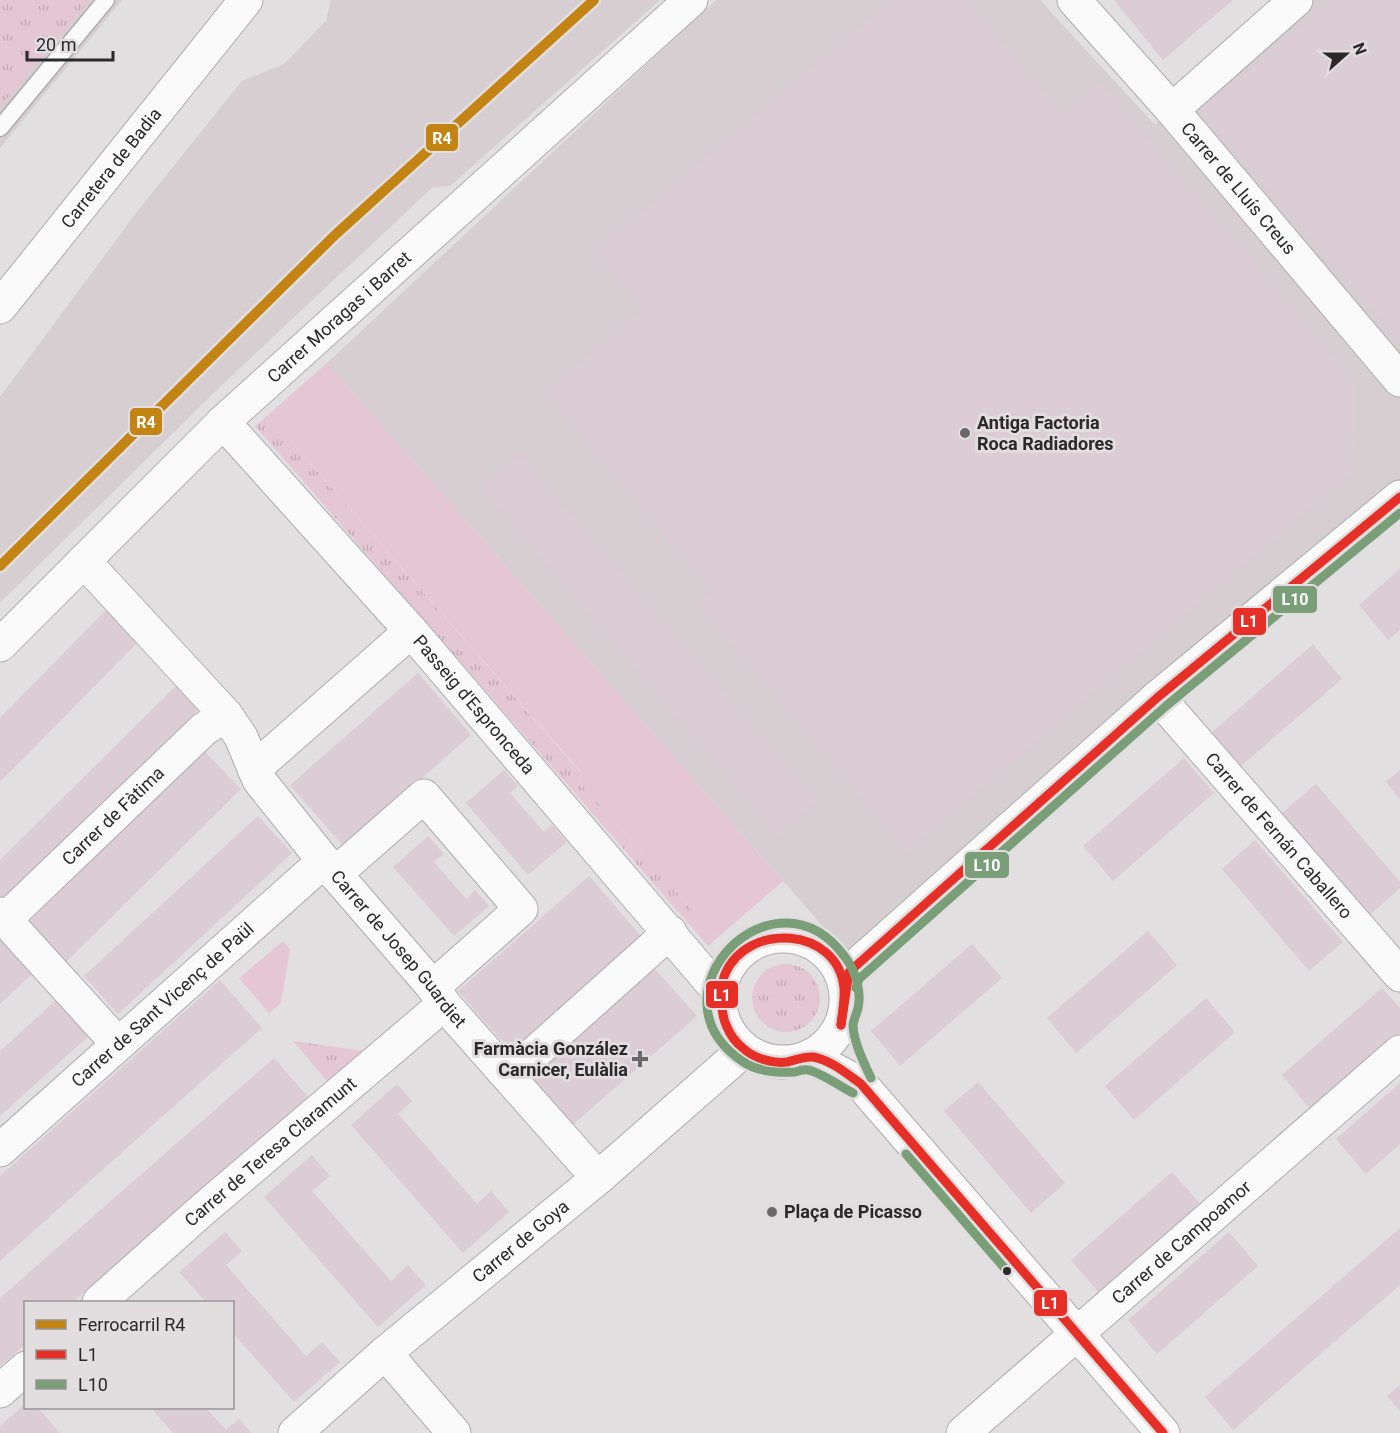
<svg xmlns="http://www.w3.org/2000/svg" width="1400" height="1433" font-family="Roboto,sans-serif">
	<defs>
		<pattern id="grass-tufts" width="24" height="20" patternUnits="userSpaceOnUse" patternTransform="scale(1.5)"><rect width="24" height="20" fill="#e5c7d4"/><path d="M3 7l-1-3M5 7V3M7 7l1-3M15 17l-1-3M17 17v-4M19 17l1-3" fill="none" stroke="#c5abb6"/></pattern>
	</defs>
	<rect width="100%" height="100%" fill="#e1dfe0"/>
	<g fill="#d6ced1">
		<polygon points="0,0 122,0 0,148"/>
		<polygon points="331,0 660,0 450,186 433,187 226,381 0,603 0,397 136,213 242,81 284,64 326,21"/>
		<polygon points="716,0 1040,0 1155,125 1296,0 1400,0 1400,497 857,965 327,363"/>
	</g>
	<g fill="url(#grass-tufts)">
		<polygon points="0,0 90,0 0,107"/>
		<polygon points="268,415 582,774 577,779 717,938 708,946 255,426"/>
		<circle cx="786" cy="998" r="34"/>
		<polygon points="293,1041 364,1051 328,1082"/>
	</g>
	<g fill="#e5c7d4">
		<polygon points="327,363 783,881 717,938 577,779 582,773 268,415"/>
		<polygon points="283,941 290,950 281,1003 269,1013 239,978"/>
	</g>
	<g fill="#dcccd3">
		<polygon points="890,0 968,0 1063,112 1101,81 1355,381 1353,473 907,853 696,604 711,591 543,393 641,309 593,252"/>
		<polygon points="1114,0 1233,0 1163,60"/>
		<polygon points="1330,0 1400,0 1400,343 1200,111"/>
		<polygon points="520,453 819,801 778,837 480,488"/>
		<polygon points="1400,569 1400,630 1388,640 1359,605"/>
		<polygon points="106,610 138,642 0,782 0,718"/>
		<polygon points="1313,644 1342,679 1241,766 1212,732"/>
		<polygon points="418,673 471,735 344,847 290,785"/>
		<polygon points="178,684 201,707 4,902 0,898 0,860"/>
		<polygon points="203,750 241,789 63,965 25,926"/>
		<polygon points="1184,758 1214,793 1113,881 1083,846"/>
		<polygon points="504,770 518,786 510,793 544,832 552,825 567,842 528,875 466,803"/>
		<polygon points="1400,770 1400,799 1386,782"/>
		<polygon points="1316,784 1400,882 1400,888 1370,915 1282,813"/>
		<polygon points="258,816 292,853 118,1014 84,976"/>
		<polygon points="428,836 444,854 434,862 466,899 475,890 489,906 454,936 393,867"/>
		<polygon points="1255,840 1343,942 1309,971 1222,869"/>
		<polygon points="589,876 646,942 516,1057 458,991"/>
		<polygon points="1148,931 1177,965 1076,1053 1047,1018"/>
		<polygon points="0,932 36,970 0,1004"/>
		<polygon points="972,944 1002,978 900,1066 871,1031"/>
		<polygon points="653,967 697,1016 570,1127 527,1078"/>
		<polygon points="220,980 262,1028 0,1261 0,1176"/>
		<polygon points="1382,988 1400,1008 1400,1033 1311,1110 1282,1075"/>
		<polygon points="62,995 94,1031 0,1116 0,1051"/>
		<polygon points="1206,998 1235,1032 1134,1120 1105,1086"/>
		<polygon points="274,1058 308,1097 73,1302 26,1302 26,1344 0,1366 0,1298"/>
		<polygon points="978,1082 1065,1183 1031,1213 944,1111"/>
		<polygon points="1400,1083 1400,1144 1366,1174 1336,1139"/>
		<polygon points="397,1084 412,1101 398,1114 477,1204 491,1191 509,1212 463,1253 351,1125"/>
		<polygon points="312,1155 330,1176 312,1191 391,1281 408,1265 426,1285 378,1327 264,1197"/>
		<polygon points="1172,1172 1202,1206 1100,1294 1071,1260"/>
		<polygon points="1400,1228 1400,1285 1233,1430 1205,1397"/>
		<polygon points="225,1232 242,1251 226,1265 306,1356 322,1342 340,1362 294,1402 232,1332 232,1302 206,1302 179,1272"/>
		<polygon points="1229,1232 1258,1266 1157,1354 1128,1320"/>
		<polygon points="1400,1385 1400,1411 1387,1396"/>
		<polygon points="26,1403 26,1408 38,1408 60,1433 0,1433 0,1426"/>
		<polygon points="151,1408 206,1408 226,1430 239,1419 251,1433 173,1433"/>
	</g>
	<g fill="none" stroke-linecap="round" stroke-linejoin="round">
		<defs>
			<polyline id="service" points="0,128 106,0"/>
			<g id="minor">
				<path id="s1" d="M1074,0L1172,110L1400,380"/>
				<polyline points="1172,110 1296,0"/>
				<path id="s2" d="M223,422L411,631L720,993"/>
				<path id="s3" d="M84,561L226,715L241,737L259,780L324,861L433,987L444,1004L598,1178"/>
				<path id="s4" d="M0,645L223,422L691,0"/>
				<path id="s5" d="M1158,697L1400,975"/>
				<polyline points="254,769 411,631"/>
				<polyline points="335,874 424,796 521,909 433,987"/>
				<polyline points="0,914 118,1044"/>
				<path id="s6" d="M0,918L14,911L204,729L226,715"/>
				<circle cx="783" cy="999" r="63"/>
				<polyline points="845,984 849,972 1158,697 1400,497"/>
				<polyline points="810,1057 861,1084 1163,1433"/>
				<polyline points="509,1076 670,932"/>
				<path id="s7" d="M0,1150L324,861"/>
				<path id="s8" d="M99,1302L200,1212L444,1004"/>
				<polyline points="385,1353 454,1433"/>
				<polyline points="0,1391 26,1368"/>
				<path id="s9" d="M295,1433L385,1353L598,1178L744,1050"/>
				<path id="s10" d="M963,1433L1400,1052"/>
			</g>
			<g id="tertiary">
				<path id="s11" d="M0,307L246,0"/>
			</g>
		</defs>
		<use href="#service" stroke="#aeacad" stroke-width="19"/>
		<use href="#minor" stroke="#aeacad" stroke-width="35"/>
		<use href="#tertiary" stroke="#aeacad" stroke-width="35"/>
		<use href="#service" stroke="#fafafa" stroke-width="16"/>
		<use href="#minor" stroke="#fafafa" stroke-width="33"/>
		<use href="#tertiary" stroke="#fafafa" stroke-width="33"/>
		<defs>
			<g id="bus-1">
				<path d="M841,1025C842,1013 845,1000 844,988C838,927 748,921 725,974C722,980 723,990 722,996C720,1016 728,1037 744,1049C754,1058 773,1064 787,1062C796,1060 804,1056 813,1057C831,1060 847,1074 861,1084L1163,1433"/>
				<polyline points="841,1025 849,972 1158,697 1400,497"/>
			</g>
			<g id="bus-2">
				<polyline points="856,988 859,979 1166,706 1400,513"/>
				<path d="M853,1093C841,1087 820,1072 808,1070C804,1069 798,1071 795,1072C777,1073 757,1072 742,1061C644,994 775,860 845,957C855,970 862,991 858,1008C857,1014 853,1020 853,1026C854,1043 864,1063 871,1078"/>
				<polyline points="906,1154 1007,1271"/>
			</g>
		</defs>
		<use href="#bus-1" stroke="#e2dee0" stroke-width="14"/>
		<use href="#bus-2" stroke="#e2dee0" stroke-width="14"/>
		<use href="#bus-1" stroke="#e63027" stroke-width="9"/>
		<use href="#bus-2" stroke="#799e78" stroke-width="9"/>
		<defs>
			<polyline id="rail-1" points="0,566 335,235 594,0"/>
		</defs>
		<use href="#rail-1" stroke="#e2dee0" stroke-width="15"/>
		<use href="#rail-1" stroke="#c38414" stroke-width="10"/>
	</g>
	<g fill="#6a6869" stroke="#e2dee0" stroke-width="2">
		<circle cx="965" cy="433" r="6"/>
		<path d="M637 1050h6v6h6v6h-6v6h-6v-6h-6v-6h6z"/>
		<circle cx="772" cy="1212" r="6"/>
	</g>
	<circle fill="#2a2829" stroke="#e2dee0" stroke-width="2" cx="1007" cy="1271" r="5"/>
	<g text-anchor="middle" stroke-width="6" stroke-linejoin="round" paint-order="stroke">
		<g font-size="18" fill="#2a2829" stroke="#e2dee0">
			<text dy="6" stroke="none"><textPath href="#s11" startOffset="178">Carretera de Badia</textPath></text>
			<text dy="6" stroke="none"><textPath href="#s1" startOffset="250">Carrer de Lluís Creus</textPath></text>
			<text dy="6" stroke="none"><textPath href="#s4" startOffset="472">Carrer Moragas i Barret</textPath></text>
			<text dy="6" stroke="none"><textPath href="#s2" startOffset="378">Passeig d'Espronceda</textPath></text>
			<text dy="6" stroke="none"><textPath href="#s6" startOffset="153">Carrer de Fàtima</textPath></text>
			<text dy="6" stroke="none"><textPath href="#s5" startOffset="184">Carrer de Fernán Caballero</textPath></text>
			<text dy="6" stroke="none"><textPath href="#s3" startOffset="502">Carrer de Josep Guardiet</textPath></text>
			<text dy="6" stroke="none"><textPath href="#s7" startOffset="218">Carrer de Sant Vicenç de Paül</textPath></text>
			<text dy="6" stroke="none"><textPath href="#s8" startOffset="228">Carrer de Teresa Claramunt</textPath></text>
			<text dy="6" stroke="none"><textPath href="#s9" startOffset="296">Carrer de Goya</textPath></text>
			<text dy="6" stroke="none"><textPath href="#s10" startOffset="290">Carrer de Campoamor</textPath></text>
		</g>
		<g font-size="18" font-weight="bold" fill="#2a2829" stroke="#e2dee0" text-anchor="start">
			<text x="977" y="429">Antiga Factoria<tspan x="977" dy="21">Roca Radiadores</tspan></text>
			<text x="628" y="1055" text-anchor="end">Farmàcia González<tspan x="628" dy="21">Carnicer, Eulàlia</tspan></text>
			<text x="784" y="1218">Plaça de Picasso</text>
		</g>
	</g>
	<g stroke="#e2dee0" stroke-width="2">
		<rect x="425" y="123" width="34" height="29" rx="6" fill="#c38414"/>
		<rect x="129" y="407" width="34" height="29" rx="6" fill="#c38414"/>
		<rect x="1272" y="585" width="46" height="29" rx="6" fill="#799e78"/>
		<rect x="1232" y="607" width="35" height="29" rx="6" fill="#e63027"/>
		<rect x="964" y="851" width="46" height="28" rx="6" fill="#799e78"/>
		<rect x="705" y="980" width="34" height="29" rx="6" fill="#e63027"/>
		<rect x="1033" y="1289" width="35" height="28" rx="6" fill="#e63027"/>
	</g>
	<g font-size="16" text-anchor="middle" font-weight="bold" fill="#fff">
		<text x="442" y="144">R4</text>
		<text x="146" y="428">R4</text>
		<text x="1295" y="605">L10</text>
		<text x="1249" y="627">L1</text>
		<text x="987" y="871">L10</text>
		<text x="722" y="1001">L1</text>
		<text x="1050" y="1309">L1</text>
	</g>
	<rect x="24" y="1301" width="210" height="108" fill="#e2dee0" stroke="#989597" stroke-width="1.5"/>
	<rect x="36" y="1320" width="30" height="9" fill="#c38414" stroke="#989597" stroke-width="1.5"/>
	<text x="78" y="1331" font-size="18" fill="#2a2829">Ferrocarril R4</text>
	<rect x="36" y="1350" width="30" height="9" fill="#e63027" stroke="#989597" stroke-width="1.5"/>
	<text x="78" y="1361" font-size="18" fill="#2a2829">L1</text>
	<rect x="36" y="1380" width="30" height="9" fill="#799e78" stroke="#989597" stroke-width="1.5"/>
	<text x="78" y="1391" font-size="18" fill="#2a2829">L10</text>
	<g transform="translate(1346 54) rotate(69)" stroke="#e2dee0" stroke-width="4.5" paint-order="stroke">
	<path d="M0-4.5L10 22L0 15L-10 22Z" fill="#2a2829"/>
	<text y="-9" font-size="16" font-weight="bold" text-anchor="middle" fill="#2a2829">N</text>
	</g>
	<path d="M27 51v9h86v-9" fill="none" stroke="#2a2829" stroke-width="3"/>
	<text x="36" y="51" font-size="18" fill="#2a2829" stroke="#e2dee0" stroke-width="4.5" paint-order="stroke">20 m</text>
</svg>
